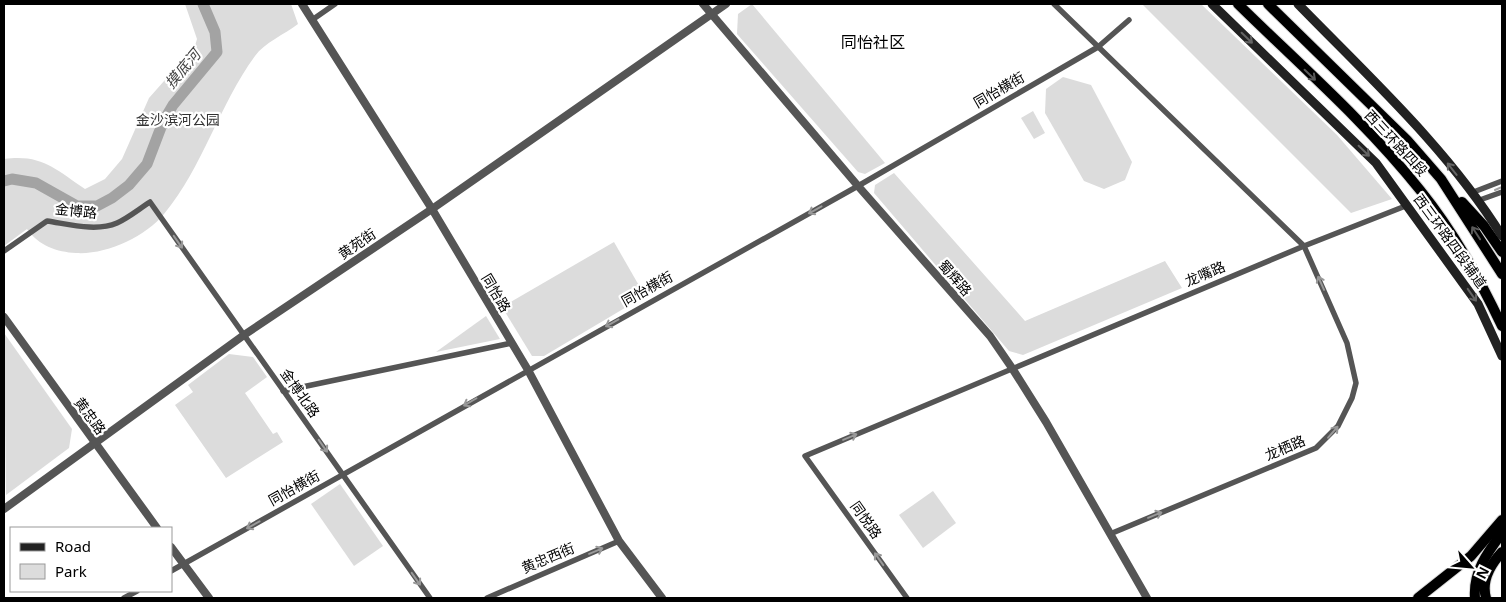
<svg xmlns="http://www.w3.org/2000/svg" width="1506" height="602" font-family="'Noto Sans','Noto Sans SC',sans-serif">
	<rect width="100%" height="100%" fill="#fff"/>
	<g fill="#dcdcdc">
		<path d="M185,4H291L298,24C285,34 264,43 255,56C219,105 203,167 164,214C145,237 106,255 76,253C57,252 39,246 27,229L4,246V159C42,154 55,169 85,189L105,179L122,159L149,98L195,46L197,39Z"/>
		<polygon points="752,4 885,163 865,174 858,172 737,34 738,14"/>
		<polygon points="1142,4 1201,4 1337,135 1392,199 1351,213"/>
		<polygon points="1063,77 1091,85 1132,162 1125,180 1104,189 1084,181 1045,113 1046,89"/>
		<polygon points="1033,111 1045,133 1034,139 1021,118"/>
		<polygon points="894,173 1025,321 1165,261 1182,288 1023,355 1009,351 874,193 875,185"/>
		<polygon points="614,242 645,296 544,356 532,356 502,307"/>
		<polygon points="486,316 500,339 436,352"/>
		<polygon points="4,333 72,429 69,448 6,495"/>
		<polygon points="229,354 253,357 267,377 245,393 273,434 277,432 283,442 226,478 175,405 193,392 188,385"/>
		<polygon points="340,484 383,546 354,566 311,504"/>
		<polygon points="933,491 956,523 923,548 899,515"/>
	</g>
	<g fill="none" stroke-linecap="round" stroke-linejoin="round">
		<polyline stroke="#a3a3a3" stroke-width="2" points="1495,190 1502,187"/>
		<polyline stroke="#a3a3a3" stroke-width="11" points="4,181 12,179 36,183 77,206 97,206 112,198 129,185 147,164 163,122 173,105 217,52 215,32 203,4"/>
		<defs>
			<g id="trunk">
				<path d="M1238,4C1299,64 1366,122 1420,190C1454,232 1479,278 1502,326"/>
				<polyline points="1268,4 1407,140 1441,179 1502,274"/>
				<polyline points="1462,202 1484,226 1502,252"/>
				<polyline points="1418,598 1471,556 1502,520"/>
				<path d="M1475,598C1473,572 1487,553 1502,533"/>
				<path d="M1486,598C1481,580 1490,565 1502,552"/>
			</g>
		</defs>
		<use href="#trunk" stroke="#dbdbdb" stroke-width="12"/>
		<g stroke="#555" stroke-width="5.5">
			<polyline points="1054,4 1304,246 1347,343 1356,383 1352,398 1338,426 1316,448 1110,534"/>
			<polyline points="312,20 335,4"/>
			<polyline points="1471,193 1502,181"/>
			<polyline points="1477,201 1502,192"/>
			<path d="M4,251L47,221C68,224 96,232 117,223C128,218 139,209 150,202L430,598"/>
			<polyline points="283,391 512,343"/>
			<polyline points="171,571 858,186 1098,47 1129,20"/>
			<polyline points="124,598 137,591"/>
			<polyline points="487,598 619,541"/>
			<polyline points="907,598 805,456 1304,246 1408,205"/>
		</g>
		<g stroke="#555" stroke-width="8">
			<polyline points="302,4 432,209 528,370 619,541 662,598"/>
			<polyline points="703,4 858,186 990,336 1012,368 1046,422 1147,598"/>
			<polyline points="4,317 157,528"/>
			<polyline points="4,509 244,335 432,209 726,4"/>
			<polyline points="171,547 209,598"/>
		</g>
		<g stroke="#222" stroke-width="9">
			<polyline points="1212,4 1376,163 1478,304 1502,356"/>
			<path d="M1298,4C1369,77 1448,149 1502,236"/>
		</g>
		<use href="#trunk" stroke="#000" stroke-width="10"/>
	</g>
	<defs><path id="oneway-shaft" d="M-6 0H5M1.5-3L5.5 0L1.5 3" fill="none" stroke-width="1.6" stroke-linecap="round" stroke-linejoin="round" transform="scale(1.25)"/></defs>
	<g stroke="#646464">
		<use href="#oneway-shaft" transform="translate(1247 38) rotate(44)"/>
		<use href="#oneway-shaft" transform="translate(1364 151) rotate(44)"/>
		<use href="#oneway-shaft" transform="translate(1452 169) rotate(-128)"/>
		<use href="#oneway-shaft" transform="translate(1472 295) rotate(55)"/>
	</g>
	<g stroke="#595959">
		<use href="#oneway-shaft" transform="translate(1310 75) rotate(44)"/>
		<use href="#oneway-shaft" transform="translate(1476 233) rotate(-123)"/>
	</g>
	<g stroke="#999">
		<use href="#oneway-shaft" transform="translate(815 210) rotate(151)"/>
		<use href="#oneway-shaft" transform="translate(178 242) rotate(55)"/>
		<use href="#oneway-shaft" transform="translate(1321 283) rotate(-114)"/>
		<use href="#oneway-shaft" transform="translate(612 323) rotate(151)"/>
		<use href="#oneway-shaft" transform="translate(470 402) rotate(150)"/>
		<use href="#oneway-shaft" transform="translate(1333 432) rotate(-49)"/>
		<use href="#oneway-shaft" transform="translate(850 437) rotate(-23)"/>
		<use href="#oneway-shaft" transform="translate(323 446) rotate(55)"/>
		<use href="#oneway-shaft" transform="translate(1155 515) rotate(-22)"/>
		<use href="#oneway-shaft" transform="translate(253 525) rotate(151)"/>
		<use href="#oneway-shaft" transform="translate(596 551) rotate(-23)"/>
		<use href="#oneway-shaft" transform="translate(879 559) rotate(-125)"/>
		<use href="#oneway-shaft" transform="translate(416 579) rotate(55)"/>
	</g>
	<g text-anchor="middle" stroke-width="4.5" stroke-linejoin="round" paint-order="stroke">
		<g font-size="14" fill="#000" stroke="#fff">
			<text transform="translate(999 90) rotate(-30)" y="5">同怡横街</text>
			<text transform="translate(1396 143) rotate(47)" y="5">西三环路四段</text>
			<text transform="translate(76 211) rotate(6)" y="5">金博路</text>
			<text transform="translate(1450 241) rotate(54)" y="5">西三环路四段辅道</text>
			<text transform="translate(357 244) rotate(-34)" y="5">黄苑街</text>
			<text transform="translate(1205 274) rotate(-23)" y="5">龙嘴路</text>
			<text transform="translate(955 278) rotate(49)" y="5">蜀辉路</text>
			<text transform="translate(647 289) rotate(-29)" y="5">同怡横街</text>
			<text transform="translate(496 293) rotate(59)" y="5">同怡路</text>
			<text transform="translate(300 393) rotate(55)" y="5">金博北路</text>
			<text transform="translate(90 416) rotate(54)" y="5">黄忠路</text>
			<text transform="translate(1285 448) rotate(-23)" y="5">龙栖路</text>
			<text transform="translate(294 488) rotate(-29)" y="5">同怡横街</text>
			<text transform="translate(866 520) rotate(55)" y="5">同悦路</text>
			<text transform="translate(548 558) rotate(-23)" y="5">黄忠西街</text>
		</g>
		<g font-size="14" fill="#333" stroke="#fff">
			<text x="178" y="125">金沙滨河公园</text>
		</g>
		<g font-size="15" font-style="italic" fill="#444" stroke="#fff">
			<text transform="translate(183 69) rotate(-50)" y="5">摸底河</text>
		</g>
		<g font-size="16" fill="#000" stroke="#fff">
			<text x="873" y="48">同怡社区</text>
		</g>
	</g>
	<rect width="1506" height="602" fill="none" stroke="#000000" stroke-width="10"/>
	<rect x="10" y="527" width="162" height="65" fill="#ffffff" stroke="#999999"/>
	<rect x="20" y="543" width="25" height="8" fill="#222222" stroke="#999999"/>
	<text x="55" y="552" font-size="15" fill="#000000">Road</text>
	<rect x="20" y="564" width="25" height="15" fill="#dcdcdc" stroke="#999999"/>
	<text x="55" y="577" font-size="15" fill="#000000">Park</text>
	<g transform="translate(1471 567) rotate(117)" stroke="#ffffff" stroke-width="4" paint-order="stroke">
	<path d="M0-4L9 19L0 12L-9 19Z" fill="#000000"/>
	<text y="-8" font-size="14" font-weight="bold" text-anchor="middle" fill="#000000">N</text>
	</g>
</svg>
